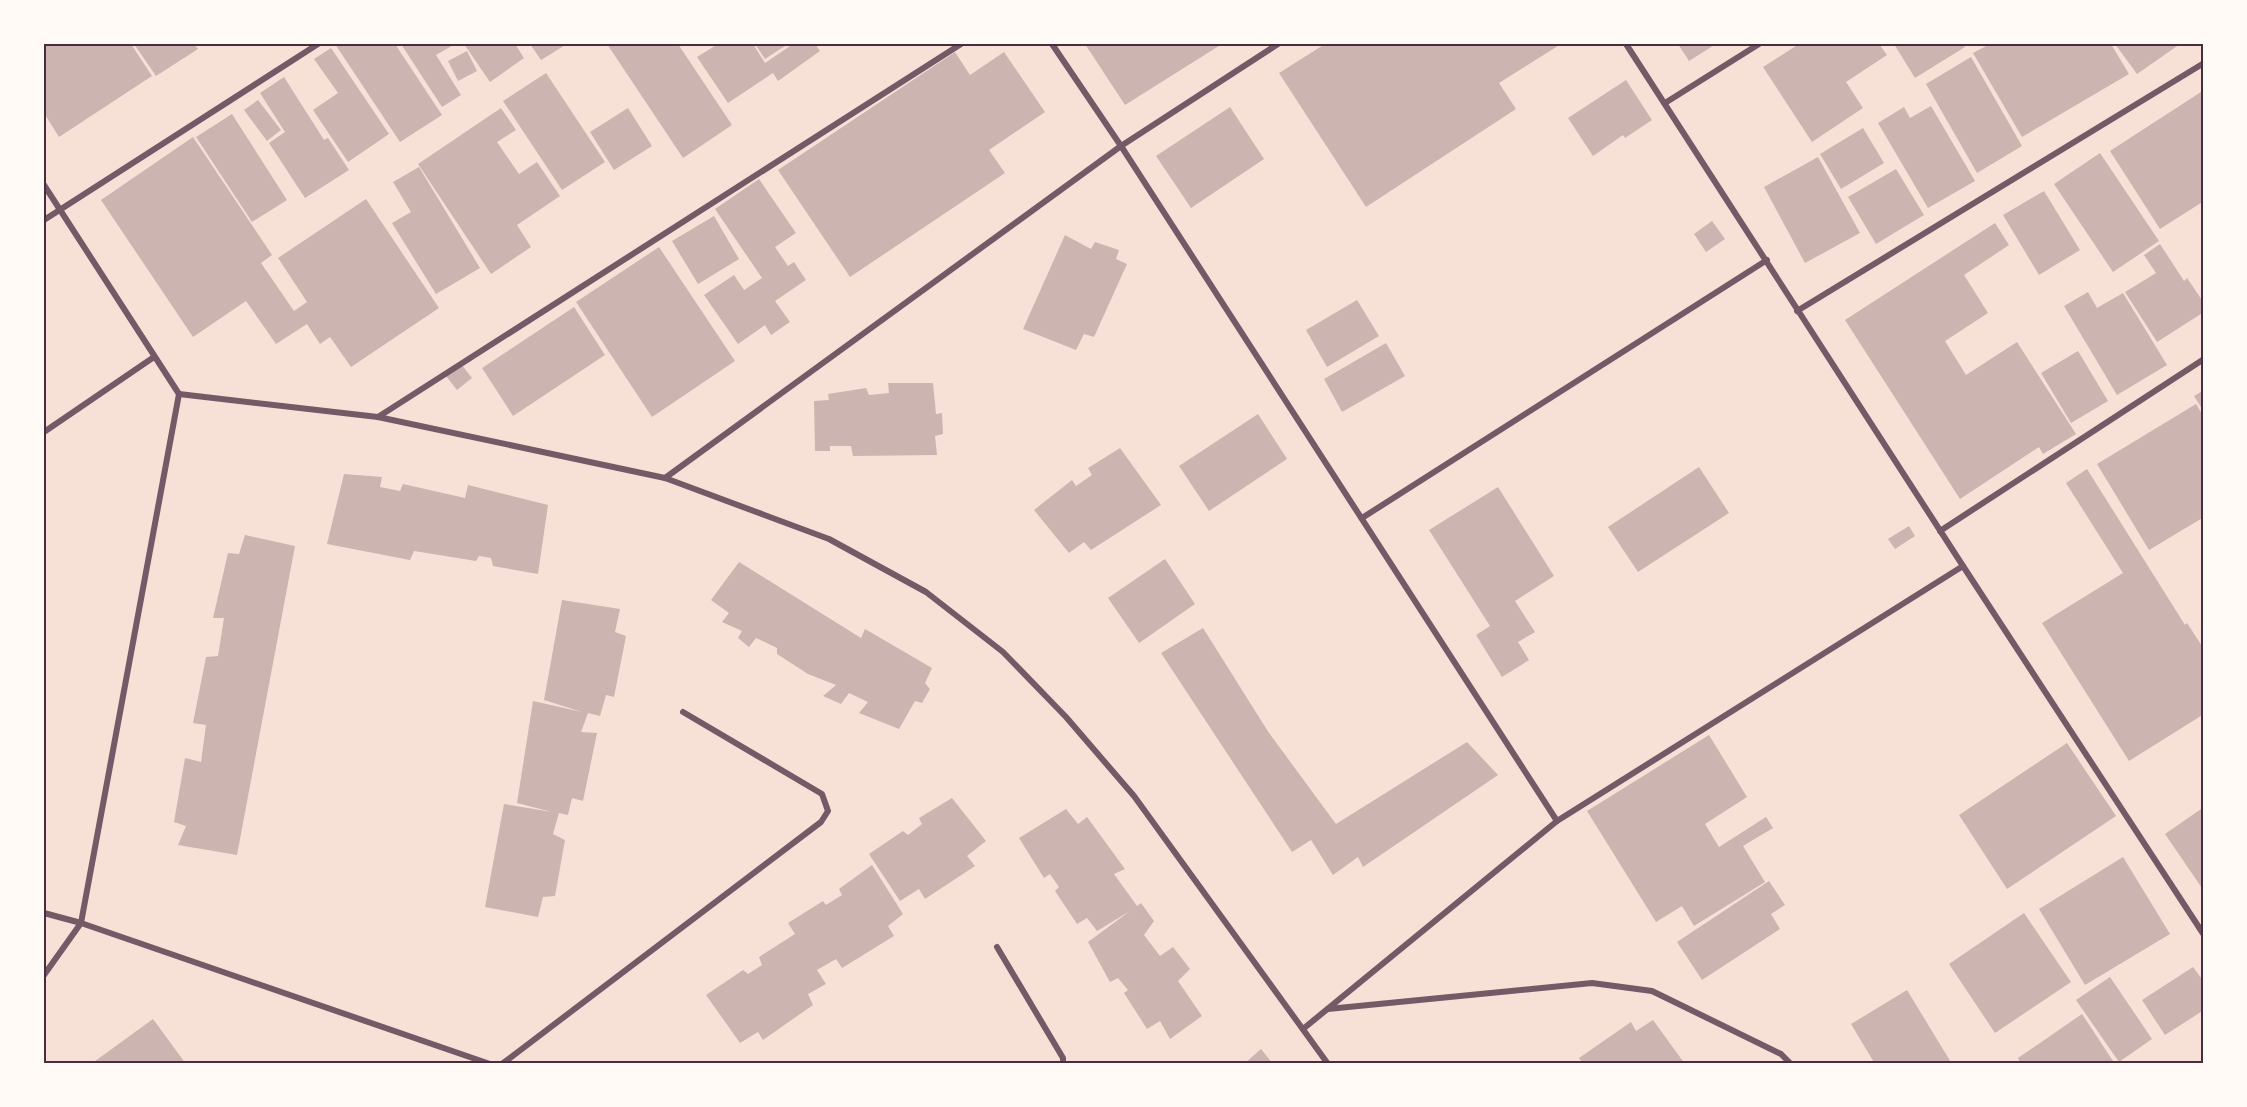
<svg xmlns="http://www.w3.org/2000/svg" width="2247" height="1107" font-family="Raleway,sans-serif">
	<rect width="100%" height="100%" fill="#f7e1d7"/>
	<g fill="#ccb4b1">
		<polygon points="44,44 131,44 152,76 59,137 44,113"/>
		<polygon points="134,44 194,44 198,49 156,76"/>
		<polygon points="335,44 395,44 442,115 400,142"/>
		<polygon points="401,44 455,44 436,55 461,95 442,107"/>
		<polygon points="464,44 515,44 524,58 490,82"/>
		<polygon points="530,44 567,44 541,60"/>
		<polygon points="607,44 678,44 732,125 683,158"/>
		<polygon points="718,44 753,44 765,63 793,44 815,44 820,51 778,81 773,73 728,103 697,57"/>
		<polygon points="755,44 788,44 765,59"/>
		<polygon points="1085,44 1222,44 1125,105"/>
		<polygon points="1325,44 1561,44 1499,83 1516,109 1366,207 1279,73"/>
		<polygon points="1678,44 1716,44 1689,61"/>
		<polygon points="1799,44 1879,44 1887,55 1846,82 1863,108 1812,142 1763,67"/>
		<polygon points="1894,44 1962,44 1965,47 1915,78"/>
		<polygon points="1990,44 2111,44 2129,74 2022,137 1973,53"/>
		<polygon points="2115,44 2180,44 2137,74"/>
		<polygon points="331,48 389,134 348,162 313,110 338,93 314,59"/>
		<polygon points="467,51 477,71 458,81 448,61"/>
		<polygon points="955,52 970,75 1004,52 1045,112 989,150 1005,173 850,277 778,170"/>
		<polygon points="1971,57 2022,146 1977,173 1926,84"/>
		<polygon points="546,73 605,162 562,190 503,101"/>
		<polygon points="284,77 324,140 328,138 349,170 305,198 269,143 285,132 260,93"/>
		<polygon points="1626,80 1652,120 1625,138 1623,135 1593,156 1568,118"/>
		<polygon points="2204,90 2204,201 2160,229 2110,151"/>
		<polygon points="258,100 281,130 267,141 244,110"/>
		<polygon points="1931,106 1975,181 1928,208 1878,123 1904,107 1910,118"/>
		<polygon points="1230,107 1264,159 1191,208 1156,156"/>
		<polygon points="501,108 516,130 497,142 519,174 537,162 560,196 517,225 531,247 491,274 418,164"/>
		<polygon points="628,108 652,146 614,170 590,132"/>
		<polygon points="232,114 287,200 252,222 196,137"/>
		<polygon points="1863,128 1884,163 1841,189 1820,154"/>
		<polygon points="193,137 272,255 261,263 294,311 307,302 278,258 366,199 439,308 351,367 330,337 320,344 307,324 276,344 246,301 193,337 101,200"/>
		<polygon points="2100,153 2159,241 2113,272 2054,184"/>
		<polygon points="1818,157 1860,233 1805,263 1764,187"/>
		<polygon points="419,167 480,268 436,294 392,223 411,212 393,182"/>
		<polygon points="1896,169 1924,215 1876,244 1848,197"/>
		<polygon points="759,179 796,233 775,247 788,266 794,262 806,280 775,301 790,322 771,335 765,325 738,344 704,295 734,275 744,290 762,278 715,209"/>
		<polygon points="2044,191 2080,250 2039,275 2003,215"/>
		<polygon points="714,216 739,259 698,284 672,241"/>
		<polygon points="1712,221 1725,239 1706,252 1694,234"/>
		<polygon points="1995,223 2009,245 1964,275 1988,313 1945,341 1966,375 2017,342 2076,434 2043,454 2039,447 1960,499 1845,320"/>
		<polygon points="1065,235 1091,249 1095,242 1119,250 1116,259 1127,264 1094,337 1084,334 1076,350 1023,329"/>
		<polygon points="2160,244 2184,281 2187,278 2204,303 2204,312 2157,342 2125,292 2156,273 2144,255"/>
		<polygon points="659,247 735,361 652,417 576,302"/>
		<polygon points="2088,292 2097,308 2123,293 2167,365 2117,395 2064,306"/>
		<polygon points="1357,300 1379,336 1327,367 1306,330"/>
		<polygon points="574,307 605,355 513,416 482,368"/>
		<polygon points="1386,343 1405,376 1342,412 1324,379"/>
		<polygon points="2078,351 2108,401 2071,423 2041,373"/>
		<polygon points="461,364 472,378 457,390 446,376"/>
		<polygon points="888,383 933,383 936,414 942,413 943,434 935,436 937,455 853,456 851,446 830,446 830,451 815,451 814,401 829,400 828,394 866,388 869,395 889,393"/>
		<polygon points="2204,390 2204,412 2194,396"/>
		<polygon points="2196,404 2204,417 2204,517 2149,550 2097,464"/>
		<polygon points="1258,414 1287,459 1209,511 1179,466"/>
		<polygon points="1120,448 1161,505 1091,550 1084,542 1069,553 1034,510 1072,480 1076,486 1092,475 1088,468"/>
		<polygon points="1699,467 1729,513 1638,572 1608,527"/>
		<polygon points="2087,469 2185,625 2187,623 2204,649 2204,714 2129,761 2042,623 2123,573 2066,483"/>
		<polygon points="344,474 382,477 380,487 400,491 403,484 465,498 468,485 548,505 538,574 493,566 491,558 479,556 476,561 414,551 410,560 327,544"/>
		<polygon points="1498,487 1554,576 1515,601 1535,632 1518,642 1529,660 1502,677 1476,635 1490,626 1429,530"/>
		<polygon points="1909,526 1915,536 1895,549 1888,539"/>
		<polygon points="245,535 295,546 237,855 178,845 186,826 174,822 185,758 201,762 206,725 193,723 206,657 218,656 224,618 213,618 228,553 239,554"/>
		<polygon points="1165,559 1195,604 1139,643 1108,598"/>
		<polygon points="739,562 861,638 865,629 932,668 925,683 930,689 922,703 915,701 899,729 859,713 868,702 849,693 841,704 823,696 836,685 808,674 777,654 777,648 756,638 749,647 738,638 742,631 722,622 729,613 711,600"/>
		<polygon points="562,600 620,609 615,632 626,636 614,697 606,695 600,716 588,713 581,732 597,733 583,801 572,798 568,815 559,813 553,834 565,840 555,896 543,897 538,917 485,907 504,804 552,812 517,803 533,701 582,712 544,700"/>
		<polygon points="1203,628 1269,733 1336,824 1467,742 1498,775 1363,867 1358,857 1333,875 1311,840 1292,852 1161,653"/>
		<polygon points="1709,735 1747,797 1705,824 1719,847 1766,817 1773,828 1743,846 1765,882 1694,926 1682,906 1656,922 1587,811"/>
		<polygon points="2067,743 2116,816 2007,889 1959,815"/>
		<polygon points="952,798 986,841 967,856 975,866 925,899 919,889 900,901 869,854 903,831 908,835 922,824 919,818"/>
		<polygon points="2204,807 2204,891 2165,834"/>
		<polygon points="1066,809 1078,824 1087,817 1125,869 1114,874 1137,906 1141,903 1154,921 1144,935 1160,956 1173,947 1190,969 1178,981 1202,1016 1170,1039 1160,1021 1147,1029 1124,993 1128,990 1118,978 1110,982 1088,942 1130,911 1097,931 1087,918 1077,924 1055,891 1059,887 1050,874 1044,878 1019,838"/>
		<polygon points="2123,857 2170,934 2085,985 2039,909"/>
		<polygon points="872,865 903,914 888,926 894,936 842,968 836,959 817,970 826,984 808,994 813,1005 763,1040 758,1032 740,1043 706,995 743,970 748,974 762,965 759,957 795,934 788,923 823,901 826,905 842,895 839,889"/>
		<polygon points="1769,881 1785,905 1771,914 1780,929 1702,980 1677,942"/>
		<polygon points="2024,913 2071,982 1995,1033 1949,964"/>
		<polygon points="2193,967 2204,982 2204,1010 2165,1035 2142,1000"/>
		<polygon points="2110,977 2152,1039 2119,1062 2076,1000"/>
		<polygon points="1907,990 1952,1064 1875,1064 1851,1024"/>
		<polygon points="2082,1014 2115,1064 2021,1064 2018,1058"/>
		<polygon points="153,1019 186,1064 91,1064"/>
		<polygon points="1653,1020 1685,1064 1583,1064 1579,1058 1631,1022 1636,1031"/>
		<polygon points="1261,1049 1273,1064 1244,1064"/>
	</g>
	<g fill="none" stroke-linecap="round" stroke-linejoin="round">
		<g stroke="#755966" stroke-width="6">
			<polyline points="1052,44 1121,146 1557,821"/>
			<polyline points="1665,103 1759,44"/>
			<polyline points="44,185 179,394 81,923 44,975"/>
			<polyline points="44,220 318,44"/>
			<polyline points="1797,311 2204,63"/>
			<polyline points="179,394 378,417 665,478 829,539 926,592 1003,652 1066,717 1134,796 1328,1064"/>
			<polyline points="378,417 961,44"/>
			<polyline points="44,432 154,357"/>
			<polyline points="665,478 1121,146 1278,44"/>
			<polyline points="1362,518 1767,260"/>
			<polyline points="1940,531 2204,359"/>
			<polyline points="1963,566 2204,935"/>
			<polyline points="44,913 81,923 490,1064"/>
			<polyline points="997,947 1063,1058 1063,1064"/>
			<polyline points="1328,1009 1592,983 1652,991 1781,1054 1791,1064"/>
			<polyline points="1303,1029 1557,821 1963,566 1626,44"/>
			<polyline points="502,1064 821,822 828,811 822,794 683,712"/>
		</g>
	</g>
	<rect width="2247" height="1107" fill="none" stroke="#fffaf5" stroke-width="90"/>
	<rect x="45" y="45" width="2157" height="1017" fill="none" stroke="#4a2c40" stroke-width="2"/>
</svg>
